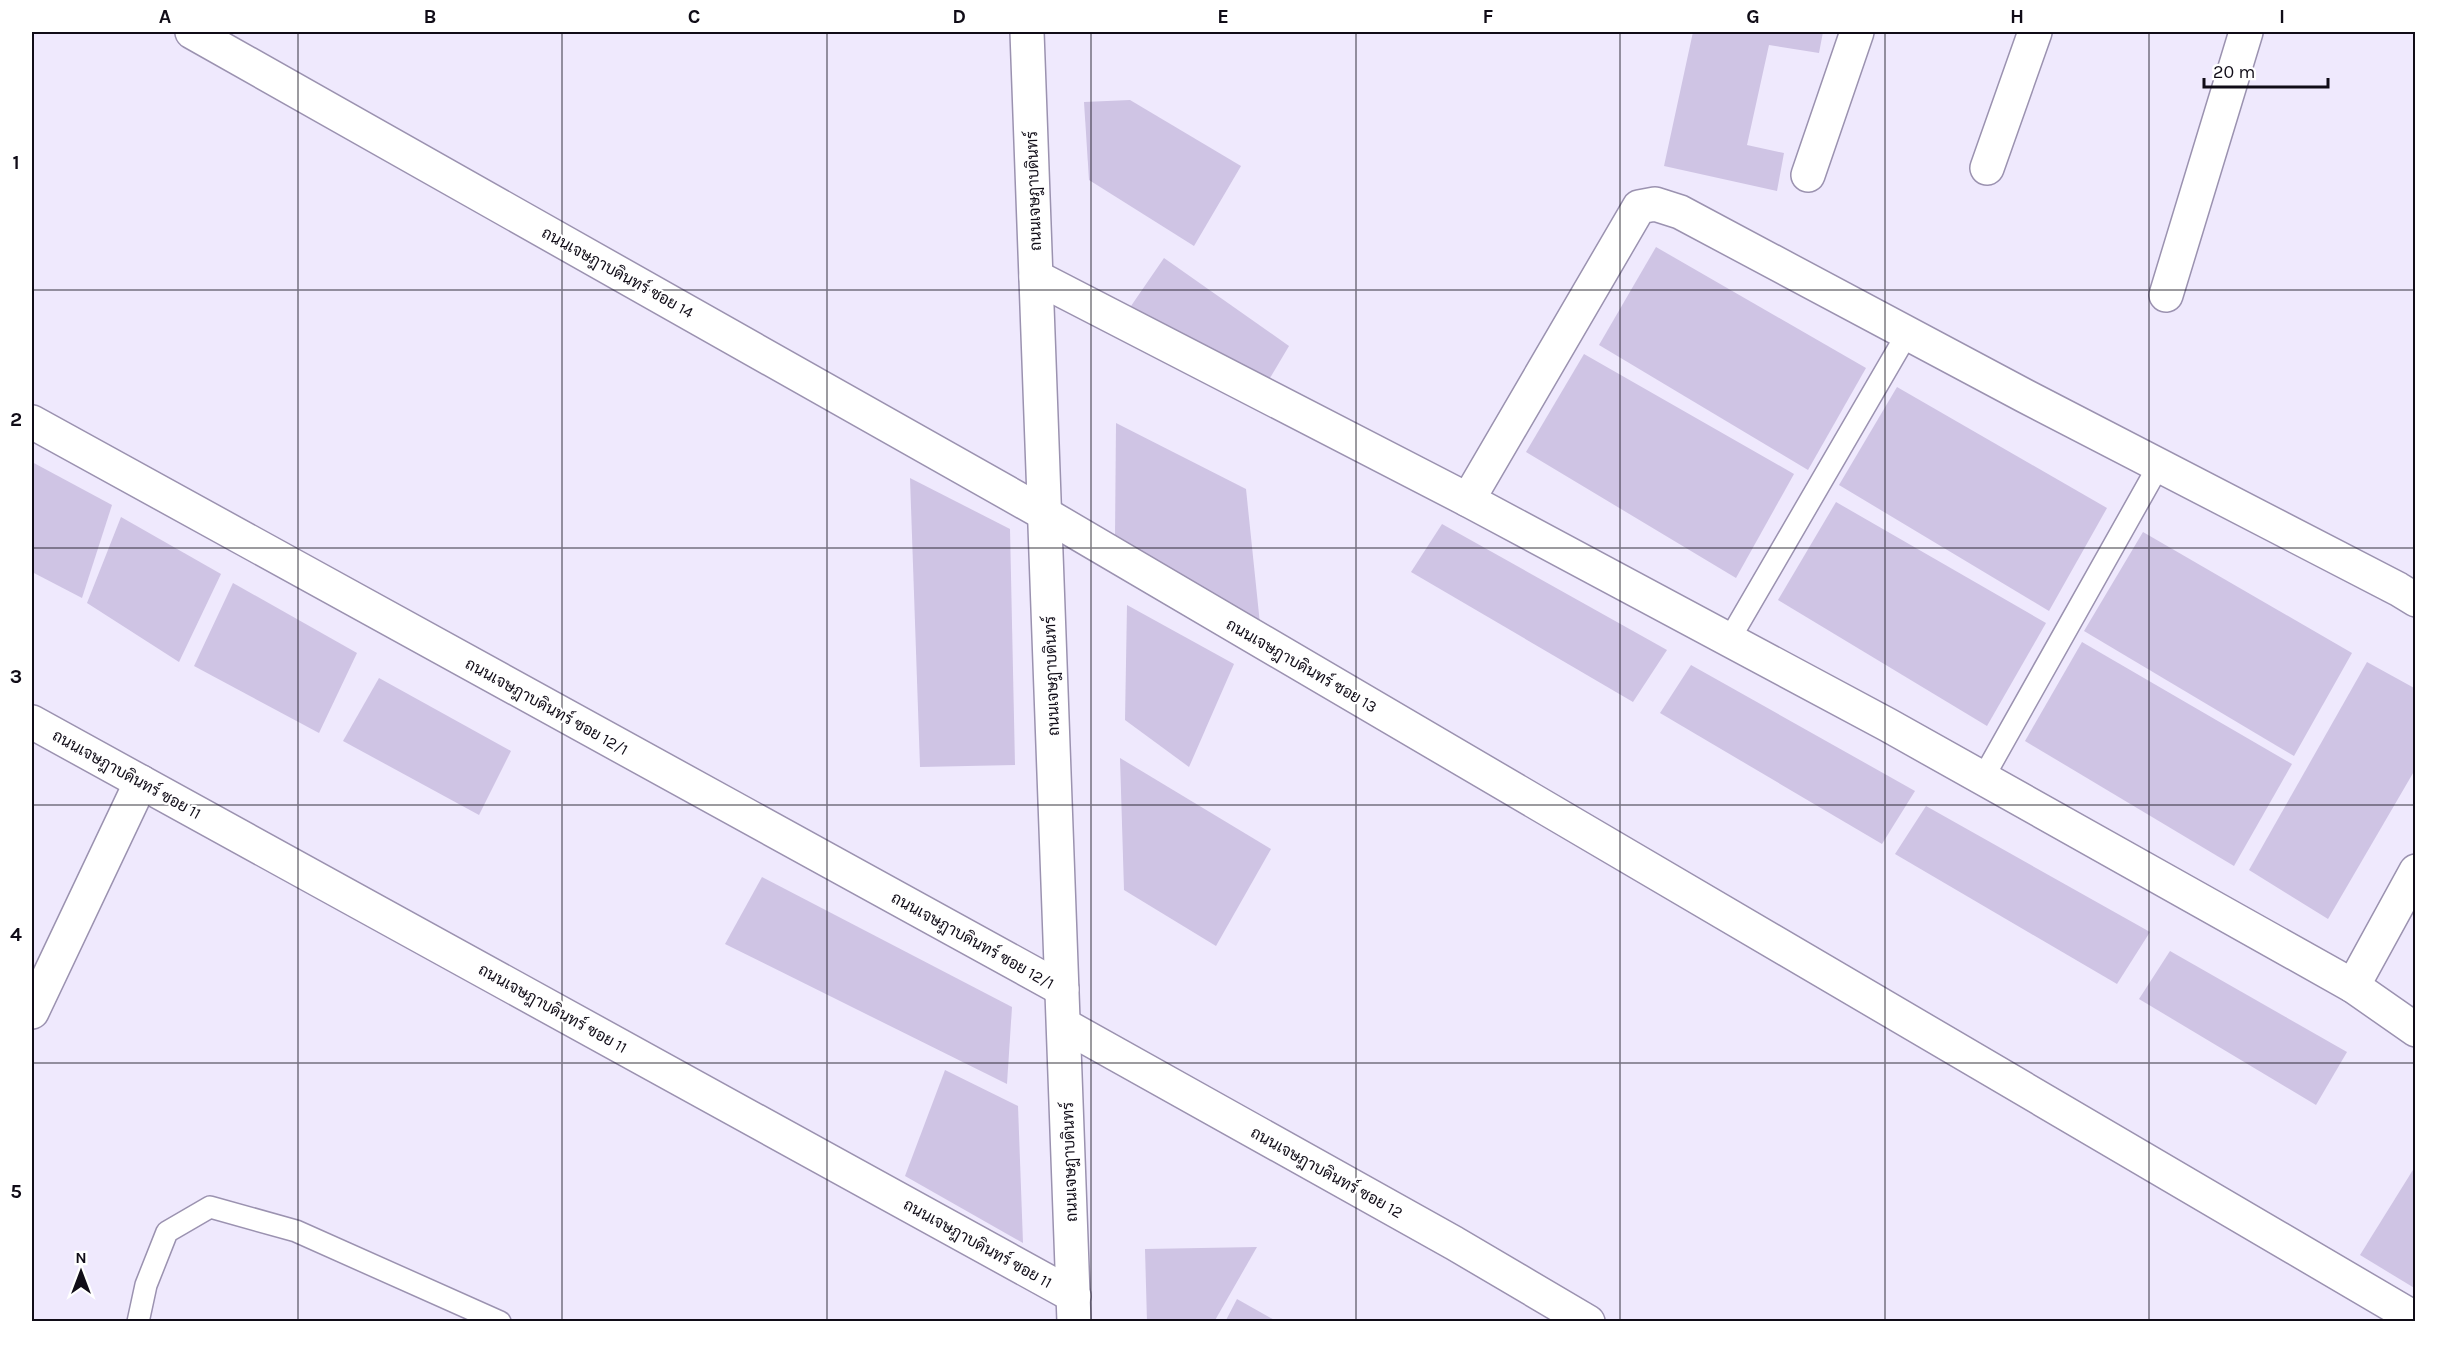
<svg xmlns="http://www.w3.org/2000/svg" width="2447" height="1353" font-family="Karla,Sarabun,sans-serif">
	<rect width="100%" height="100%" fill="#efe9fd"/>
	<g fill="#cfc4e4">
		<polygon points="1693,32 1823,32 1819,53 1769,45 1747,145 1784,153 1777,191 1664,166"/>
		<polygon points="1130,100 1241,166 1194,246 1089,180 1084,102"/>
		<polygon points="1656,247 1866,368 1808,470 1599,345"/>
		<polygon points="1164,258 1289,346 1267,383 1131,306"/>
		<polygon points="1584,354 1794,474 1736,578 1526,452"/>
		<polygon points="1897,387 2107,508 2049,611 1839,485"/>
		<polygon points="1116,423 1246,489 1260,624 1115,536"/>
		<polygon points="32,462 112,505 82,598 32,572"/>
		<polygon points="910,478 1010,529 1015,765 920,767"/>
		<polygon points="1836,502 2046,623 1987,726 1778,600"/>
		<polygon points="121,517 221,574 179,662 87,603"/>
		<polygon points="1442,524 1667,650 1633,702 1411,572"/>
		<polygon points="2143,532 2352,653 2294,756 2084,631"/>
		<polygon points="233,583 357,653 319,733 194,666"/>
		<polygon points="1127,605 1234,664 1189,767 1125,720"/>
		<polygon points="2082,642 2292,764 2234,866 2025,741"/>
		<polygon points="2367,662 2416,689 2416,768 2328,919 2249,870"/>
		<polygon points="1691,665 1915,791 1882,844 1660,713"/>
		<polygon points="379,678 511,751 479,815 343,741"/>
		<polygon points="1120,758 1271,849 1216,946 1124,890"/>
		<polygon points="1926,806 2150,932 2117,984 1895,854"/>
		<polygon points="762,877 1012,1007 1007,1084 725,944"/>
		<polygon points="2170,951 2347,1052 2316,1105 2139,999"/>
		<polygon points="945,1070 1018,1106 1023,1243 905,1176"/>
		<polygon points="2416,1165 2416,1289 2360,1255"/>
		<polygon points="1257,1247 1214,1322 1147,1322 1145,1249"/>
		<polygon points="1237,1299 1278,1322 1225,1322"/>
	</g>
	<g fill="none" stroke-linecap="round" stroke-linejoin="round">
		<defs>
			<g id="service">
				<polyline points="1729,640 1907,334"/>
				<polyline points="1983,778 2159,465"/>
				<polyline points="138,1322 146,1285 167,1232 210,1207 296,1231 500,1322"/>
			</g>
			<g id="minor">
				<polyline points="192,32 1045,514 2416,1319"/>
				<polyline points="1987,168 2035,32"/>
				<polyline points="1808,175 1857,32"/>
				<polyline points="1036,277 1468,500 1888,725 2353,986 2416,1030"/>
				<polyline points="2166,295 2246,32"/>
				<polyline points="32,422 1062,989"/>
				<polyline points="1468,500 1639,207 1655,204 1680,212 2025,396 2398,589 2416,600"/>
				<polyline points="32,722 1074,1296"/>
				<polyline points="2353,986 2416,871"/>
				<polyline points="32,1012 141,782"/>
				<polyline points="1064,1025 1454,1243 1588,1322"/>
			</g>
			<polyline id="tertiary" points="1027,32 1074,1322"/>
		</defs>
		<use href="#service" stroke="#9b92b0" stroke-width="24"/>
		<use href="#minor" stroke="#9b92b0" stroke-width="36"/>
		<use href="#tertiary" stroke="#9b92b0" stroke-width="36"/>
		<use href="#service" stroke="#fff" stroke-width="21"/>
		<use href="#minor" stroke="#fff" stroke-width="33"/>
		<use href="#tertiary" stroke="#fff" stroke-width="33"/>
	</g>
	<path fill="none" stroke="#100c17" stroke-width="1.5" stroke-opacity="0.55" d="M298,32V1322M562,32V1322M827,32V1322M1091,32V1322M1356,32V1322M1620,32V1322M1885,32V1322M2149,32V1322M32,290H2416M32,548H2416M32,805H2416M32,1063H2416"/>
	<g text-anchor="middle" stroke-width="4.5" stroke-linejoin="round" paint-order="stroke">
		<g font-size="16" fill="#100c17" stroke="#fff">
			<text transform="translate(1033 191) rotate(-92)" y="6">ถนนเจษฎาบดินทร์</text>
			<text transform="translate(618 272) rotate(29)" y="6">ถนนเจษฎาบดินทร์ ซอย 14</text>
			<text transform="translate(1302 665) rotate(30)" y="6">ถนนเจษฎาบดินทร์ ซอย 13</text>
			<text transform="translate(1051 676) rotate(-92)" y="6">ถนนเจษฎาบดินทร์</text>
			<text transform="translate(547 706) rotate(29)" y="6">ถนนเจษฎาบดินทร์ ซอย 12/1</text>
			<text transform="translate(127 774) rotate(29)" y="6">ถนนเจษฎาบดินทร์ ซอย 11</text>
			<text transform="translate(973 940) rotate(29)" y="6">ถนนเจษฎาบดินทร์ ซอย 12/1</text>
			<text transform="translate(553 1008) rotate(29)" y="6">ถนนเจษฎาบดินทร์ ซอย 11</text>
			<text transform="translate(1069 1162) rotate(-92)" y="6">ถนนเจษฎาบดินทร์</text>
			<text transform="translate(1327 1172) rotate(29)" y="6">ถนนเจษฎาบดินทร์ ซอย 12</text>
			<text transform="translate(978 1243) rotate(29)" y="6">ถนนเจษฎาบดินทร์ ซอย 11</text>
		</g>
	</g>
	<rect width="2447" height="1353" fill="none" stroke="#ffffff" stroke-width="66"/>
	<g transform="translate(81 1272)" stroke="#ffffff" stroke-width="4.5" paint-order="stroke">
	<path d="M0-4.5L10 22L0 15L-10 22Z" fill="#100c17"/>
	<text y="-9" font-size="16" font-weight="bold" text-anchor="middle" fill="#100c17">N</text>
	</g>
	<path d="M2204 78v9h124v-9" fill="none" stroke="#100c17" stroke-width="3"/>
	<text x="2213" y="78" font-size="18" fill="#100c17" stroke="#ffffff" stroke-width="4.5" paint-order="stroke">20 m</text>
	<rect x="33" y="33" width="2381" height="1287" fill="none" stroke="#100c17" stroke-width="2"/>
	<g font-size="20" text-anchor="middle" font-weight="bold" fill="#100c17">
		<text x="165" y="23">A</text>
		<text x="430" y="23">B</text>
		<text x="694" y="23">C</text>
		<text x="959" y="23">D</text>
		<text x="1223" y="23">E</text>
		<text x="1488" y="23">F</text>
		<text x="1753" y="23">G</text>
		<text x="2017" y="23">H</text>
		<text x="2282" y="23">I</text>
		<text x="16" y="169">1</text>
		<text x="16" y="426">2</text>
		<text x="16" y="683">3</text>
		<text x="16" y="941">4</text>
		<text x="16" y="1198">5</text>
	</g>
</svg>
